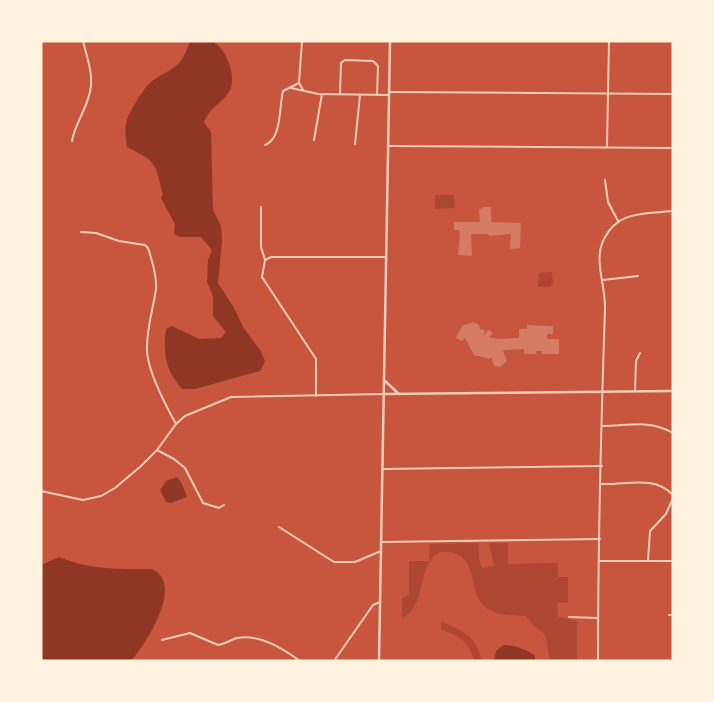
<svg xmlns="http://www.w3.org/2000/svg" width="714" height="702" font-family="Signika,sans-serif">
	<rect width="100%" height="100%" fill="#c8553d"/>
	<g fill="#ae4732">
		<polygon points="435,195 454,195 455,208 435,209"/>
		<polygon points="552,272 553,283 550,287 538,287 539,273"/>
		<path d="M478,543L479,559L482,568L494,566L489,543H508V564L558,563V577H568V603H557L558,617L577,621V661H550L545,634L533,625L526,616C513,615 495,616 485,607C467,590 479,562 454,553C450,552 443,551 439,553C417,562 427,608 402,618V598L409,595V561H429L430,544Z"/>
		<path d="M441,622C463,630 477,637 482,661H474C470,642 459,635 441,630Z"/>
	</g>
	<g fill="#8f3625">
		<path d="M190,41C196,41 204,40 210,41C226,45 238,78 229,92C221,104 209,108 204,122L211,132L213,210L221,226L222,240L218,283L234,308L243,327L260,350L265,361L260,371L195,389H182C165,370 163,353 166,329L172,326L199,339L221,338L226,332L213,316V296L207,282L208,260L212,250L201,237H180L174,234L175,224L161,198L163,195C154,161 158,163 127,147C126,138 124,128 127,120C129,112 145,86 152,81C174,66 180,70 190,41Z"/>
		<polygon points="177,477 182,484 187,497 171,503 166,502 160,490 166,481"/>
		<path d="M59,557C91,570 116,569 151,569C186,582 146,644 131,661H41V565Z"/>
		<path d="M503,645C514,645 526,649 535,656V661H494L496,651Z"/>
	</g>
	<g fill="#d67c66">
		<polygon points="484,207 491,207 491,222 521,223 520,248 510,249 511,234 490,236 488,234 471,234 472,256 458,255 460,233 459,230 454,230 454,222 480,222 479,210"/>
		<polygon points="473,322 479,325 480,329 485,330 484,336 488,330 493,333 489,337 497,339 519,338 519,329 527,329 527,325 553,326 553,334 547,334 547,339 559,339 559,354 542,354 542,351 536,351 536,354 524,354 524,349 503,350 507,361 500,367 494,366 491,356 490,359 474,355 465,338 462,341 456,338 462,326"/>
	</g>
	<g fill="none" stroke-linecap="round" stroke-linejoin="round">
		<g stroke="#f1ccb7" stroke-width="2">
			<polyline points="302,41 299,83 303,90"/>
			<polyline points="291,88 318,94 388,95"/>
			<polyline points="389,92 673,94"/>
			<polyline points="340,94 341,63 345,60 373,61 378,66 377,95"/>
			<polyline points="314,140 322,94"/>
			<path d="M72,141C75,124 86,110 90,92C94,75 87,58 83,41"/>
			<polyline points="355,144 360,95"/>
			<path d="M265,145C282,139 279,107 283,91L299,83"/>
			<polyline points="388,146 673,148"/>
			<polyline points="607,146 609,41"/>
			<polyline points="605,180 608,202 618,221"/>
			<polyline points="261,207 261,247 265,260 262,277 316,359 316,396"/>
			<path d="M81,232L96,233L119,241L145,245L148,248C152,260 157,276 156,289C153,310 146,330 147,351C148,371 166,406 176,424"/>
			<polyline points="265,260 271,257 386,257"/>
			<polyline points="603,280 638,276"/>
			<polyline points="635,391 636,361 640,353"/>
			<path d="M603,426C628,426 649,419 673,433"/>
			<polyline points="157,450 174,459 185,468 203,503 219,508 224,505"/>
			<polyline points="383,469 602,466"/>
			<path d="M602,484C627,485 654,475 673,495"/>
			<polyline points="41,491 83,500 101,496 115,488 141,466 157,450 176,424 185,416 231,397 384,394"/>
			<polyline points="279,527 334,562 355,562 381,551"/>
			<polyline points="381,542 600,539"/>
			<polyline points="648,560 650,531 666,514 673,498"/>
			<polyline points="600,561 673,561"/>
			<polyline points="669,615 673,615"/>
			<polyline points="569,617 598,618"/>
			<path d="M162,640L190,633L218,645C225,644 230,640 237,638C260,634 282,648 300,661"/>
			<polyline points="334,661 373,605 380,602"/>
			<path d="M598,661C598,544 601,426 605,309C606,286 593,260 604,239C618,210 646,214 673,211"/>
		</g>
		<g stroke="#f1ccb7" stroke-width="2.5">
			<polyline points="385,381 399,394"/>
			<polyline points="384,394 673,391"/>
			<polyline points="379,661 390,41"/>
		</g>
	</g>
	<rect width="714" height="702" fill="none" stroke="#fff3e0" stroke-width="85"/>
</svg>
